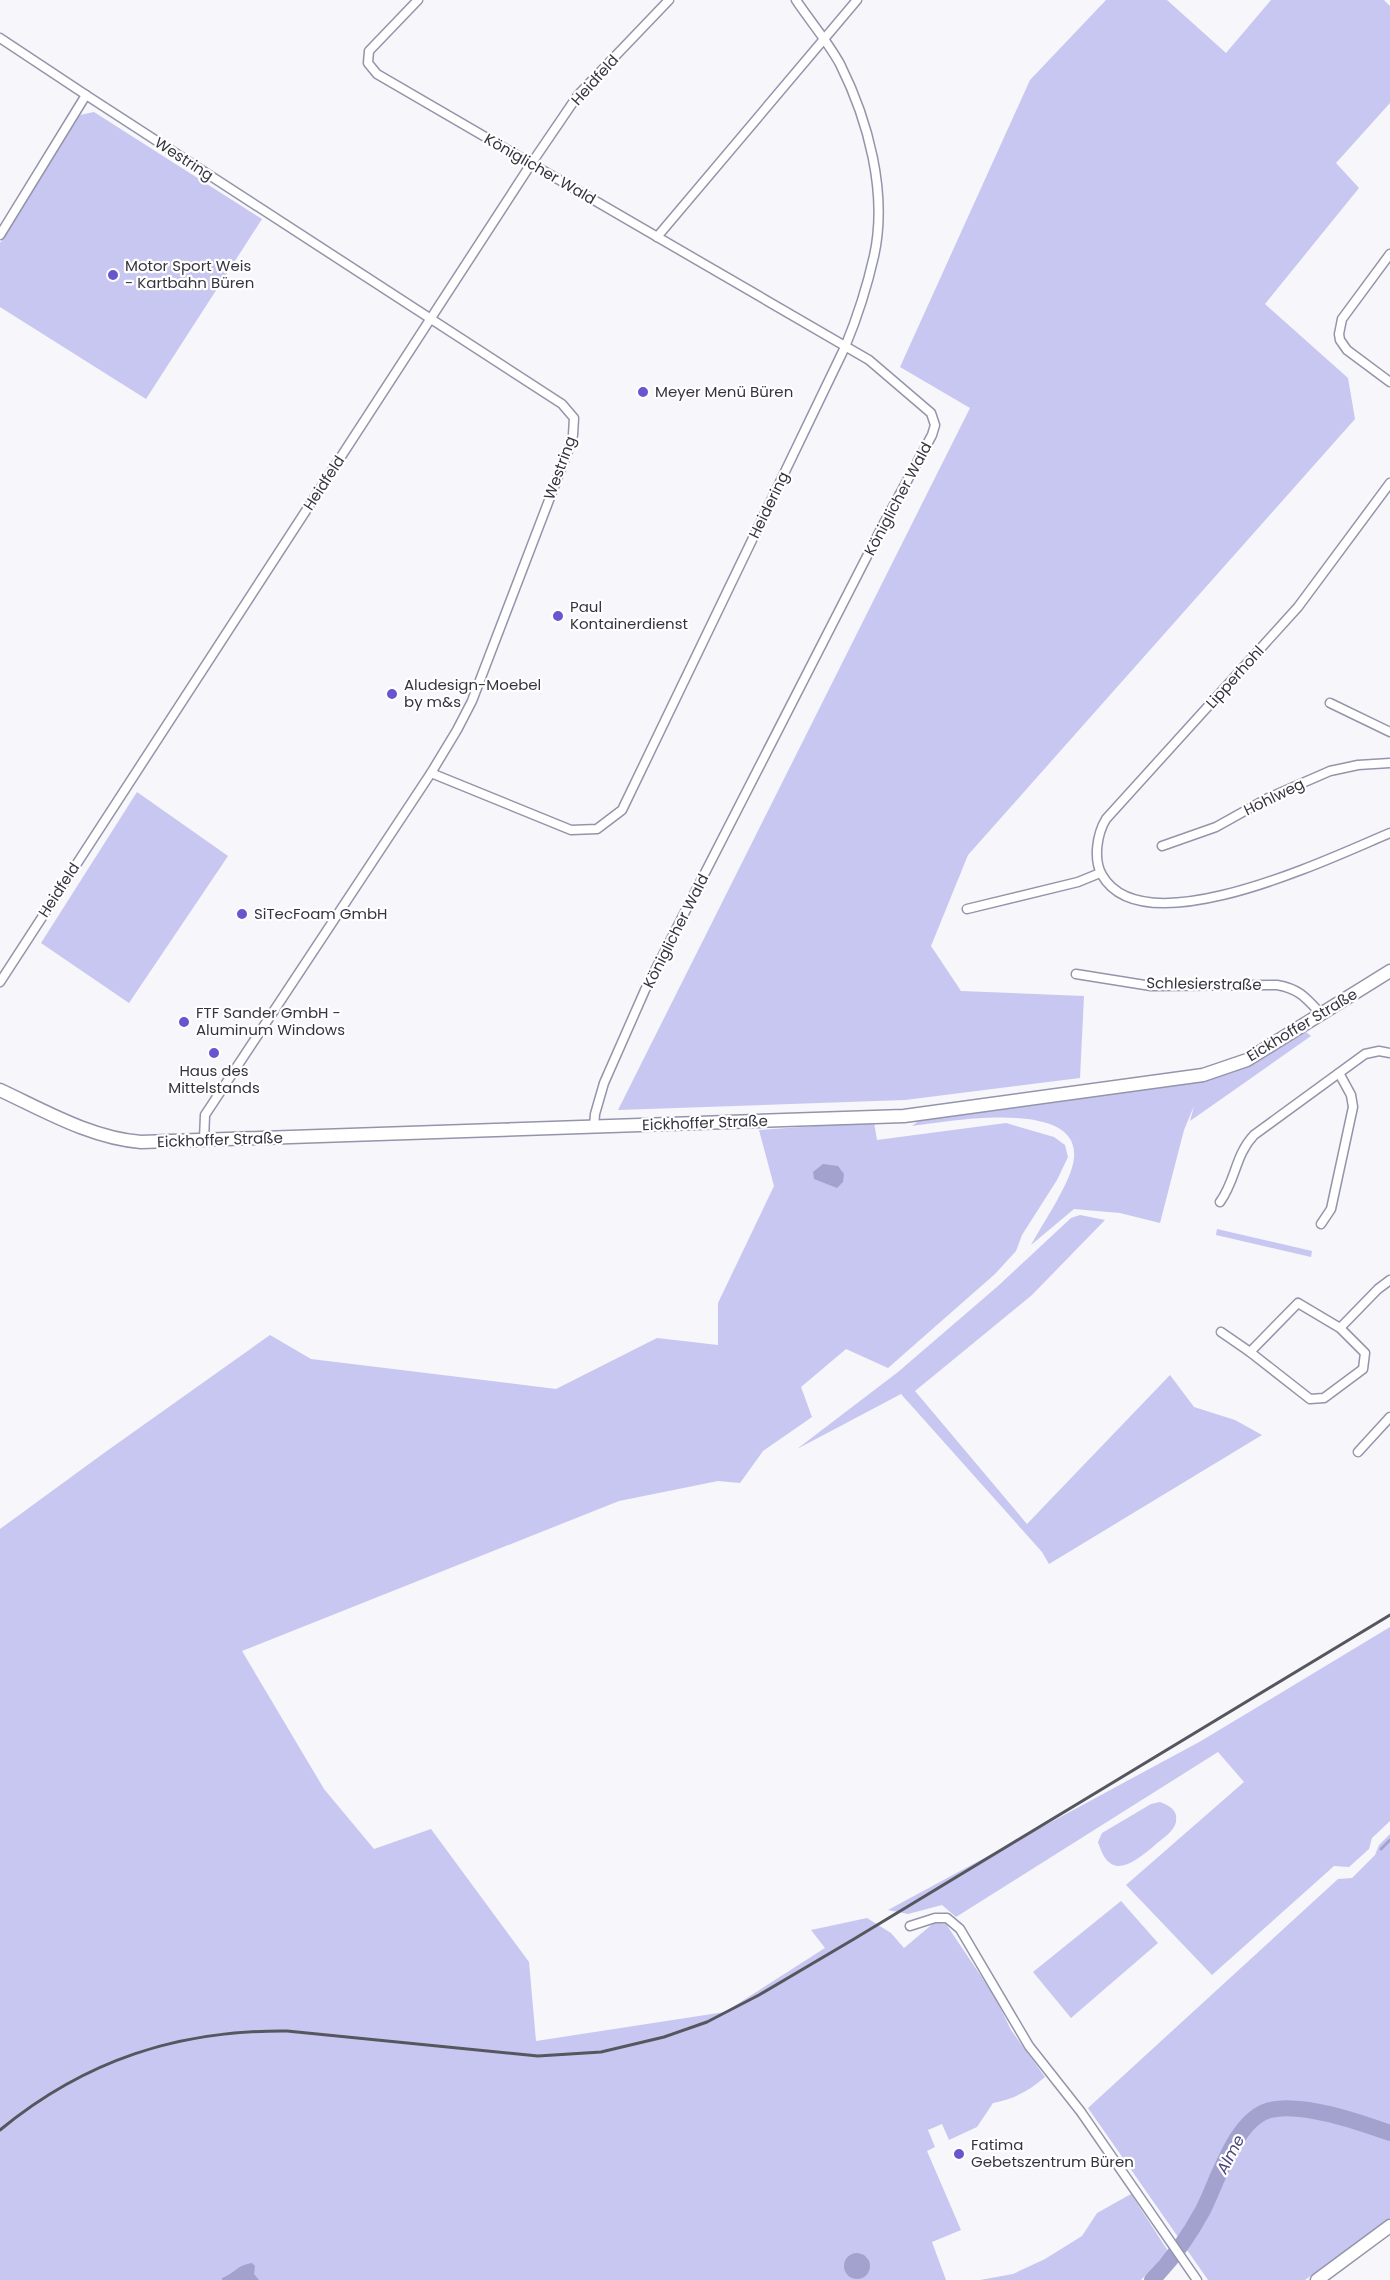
<svg xmlns="http://www.w3.org/2000/svg" width="1390" height="2280" font-family="Poppins,sans-serif">
	<rect width="100%" height="100%" fill="#f6f6fb"/>
	<g fill="#c7c7f1" fill-rule="evenodd">
		<polygon points="1106,0 1167,0 1226,53 1271,0 1384,0 1390,6 1390,103 1336,163 1359,188 1265,304 1348,378 1355,419 968,855 931,946 961,991 1084,996 1080,1078 905,1100 618,1110 970,408 900,367 1030,80"/>
		<polygon points="94,112 262,219 146,399 0,307 0,243 80,115"/>
		<polygon points="137,792 228,856 129,1003 41,943"/>
		<path d="M1306,1032L1311,1036L1190,1121L1194,1106L1184,1130L1160,1223L1120,1213L1074,1209L1031,1245C1043,1223 1072,1181 1074,1158C1080,1097 946,1122 912,1126L922,1118L1064,1101L1208,1079L1251,1064Z"/>
		<path d="M874,1122L877,1140L1006,1123L1054,1137L1065,1145L1068,1157L1057,1180L1022,1235L1016,1251L995,1274L888,1368L846,1349L801,1387L812,1417L763,1451L740,1483L718,1481L619,1501L242,1651L324,1789L374,1849L431,1829L529,1962L536,2041L725,2012L825,1948L811,1930L867,1918L891,1933L904,1948L935,1922L946,1924L995,1997L1011,2030L1045,2077C1029,2091 1014,2099 993,2103L977,2127L949,2140L942,2124L928,2130L935,2147L927,2151L961,2230L932,2242L946,2280H0V1529L104,1453L270,1335L311,1359L556,1389L657,1338L718,1345V1303L774,1186L759,1130ZM860,2253L868,2258L869,2271L860,2278L845,2269V2261Z"/>
		<polygon points="1080,1215 1105,1220 1032,1295 915,1391 1027,1524 1170,1375 1194,1407 1235,1420 1262,1435 1049,1564 1042,1552 901,1394 797,1449 898,1372 998,1286 1071,1218"/>
		<polygon points="1217,1229 1312,1251 1311,1257 1216,1235"/>
		<polygon points="1390,1627 1390,1821 1372,1838 1369,1849 1349,1867 1334,1866 1212,1975 1126,1885 1244,1782 1218,1752 956,1917 942,1905 908,1914 888,1910 1201,1741"/>
		<path d="M1160,1802C1170,1806 1178,1810 1176,1822C1174,1832 1161,1839 1154,1846C1132,1864 1110,1882 1098,1842L1102,1833L1151,1804Z"/>
		<polygon points="1390,1834 1390,2218 1305,2280 1208,2280 1088,2108 1338,1879 1352,1878 1375,1855 1379,1845"/>
		<polygon points="1121,1901 1158,1943 1071,2018 1033,1972"/>
		<polygon points="1131,2194 1168,2251 1141,2280 980,2280 1013,2274 1045,2259 1082,2236 1097,2213"/>
	</g>
	<g fill="#a3a2cf">
		<polygon points="823,1164 838,1166 844,1174 843,1182 837,1188 814,1179 813,1172"/>
		<circle cx="857" cy="2266" r="13"/>
		<path d="M252,2263L255,2266L254,2274L259,2280H222V2278C237,2272 235,2266 252,2263Z"/>
	</g>
	<g fill="none" stroke-linecap="round" stroke-linejoin="round">
		<polyline stroke="#a3a2cf" stroke-width="3" points="1381,1849 1390,1840"/>
		<path stroke="#a3a2cf" stroke-width="16" d="M1152,2280C1172,2260 1189,2236 1203,2210C1218,2181 1235,2119 1270,2110C1302,2102 1359,2122 1390,2133"/>
		<defs>
			<g id="minor">
				<polyline points="418,0 369,51 368,63 377,74 869,360 931,413 935,425 932,435 883,525 645,990 604,1083 595,1114 594,1127"/>
				<polyline points="0,38 86,95"/>
				<polyline points="0,235 86,95 562,404 574,418 573,435 569,448 472,701 457,730 431,773 205,1115 204,1140"/>
				<polyline points="657,237 857,0"/>
				<polyline points="1390,254 1342,319 1339,334 1340,340 1347,350 1390,382"/>
				<path d="M1390,483L1298,607L1106,819C1097,834 1093,859 1102,875C1144,949 1334,856 1390,833"/>
				<polyline points="1330,703 1390,732"/>
				<path d="M431,773L571,830L597,829L622,810L845,347C857,318 867,287 874,256C888,193 868,120 840,64C828,42 810,21 796,0"/>
				<polyline points="1162,846 1216,827 1268,798 1330,771 1358,765 1390,763"/>
				<polyline points="967,909 1078,882 1100,873"/>
				<path d="M1076,974L1151,986L1277,985C1300,989 1306,998 1322,1015"/>
				<polyline points="0,982 531,164 578,95 669,0"/>
				<path d="M1220,1202C1236,1180 1235,1155 1254,1135L1365,1054L1379,1051L1390,1053"/>
				<polyline points="1321,1224 1331,1209 1353,1107 1351,1095 1339,1073"/>
				<polyline points="1340,1328 1365,1353 1363,1369 1324,1398 1310,1399 1250,1352 1298,1303 1340,1328 1378,1289 1390,1280"/>
				<polyline points="1221,1332 1250,1352"/>
				<polyline points="1358,1452 1390,1417"/>
				<polyline points="910,1926 935,1918 947,1918 960,1929 1029,2046 1081,2112 1197,2280"/>
			</g>
			<g id="secondary">
				<path d="M0,1090C45,1111 91,1138 141,1142L904,1116L1203,1075L1247,1060L1390,971"/>
				<polyline points="1317,2280 1390,2226"/>
			</g>
		</defs>
		<use href="#minor" stroke="#9494ab" stroke-width="11"/>
		<use href="#secondary" stroke="#9494ab" stroke-width="15"/>
		<use href="#minor" stroke="#fff" stroke-width="8"/>
		<use href="#secondary" stroke="#fff" stroke-width="12"/>
		<path stroke="#56565f" stroke-width="3" d="M0,2130C85,2060 178,2030 287,2031L538,2056L601,2052L664,2037L707,2022L759,1995L854,1939L1390,1615"/>
	</g>
	<g fill="#6856d0" stroke="#fff" stroke-width="2">
		<circle cx="113" cy="275" r="6"/>
		<circle cx="643" cy="392" r="6"/>
		<circle cx="558" cy="616" r="6"/>
		<circle cx="392" cy="694" r="6"/>
		<circle cx="242" cy="914" r="6"/>
		<circle cx="184" cy="1022" r="6"/>
		<circle cx="214" cy="1053" r="6"/>
		<circle cx="959" cy="2154" r="6"/>
	</g>
	<g text-anchor="middle" stroke-width="4.5" stroke-linejoin="round" paint-order="stroke">
		<g font-size="15" fill="#35353f" stroke="#fff">
			<text transform="translate(595 80) rotate(-48)" y="5">Heidfeld</text>
			<text transform="translate(184 159) rotate(33)" y="5">Westring</text>
			<text transform="translate(540 169) rotate(30)" y="5">Königlicher Wald</text>
			<text transform="translate(560 468) rotate(-70)" y="5">Westring</text>
			<text transform="translate(324 483) rotate(-57)" y="5">Heidfeld</text>
			<text transform="translate(898 499) rotate(-62)" y="5">Königlicher Wald</text>
			<text transform="translate(769 505) rotate(-64)" y="5">Heidering</text>
			<text transform="translate(1235 677) rotate(-48)" y="5">Lipperhohl</text>
			<text transform="translate(1274 797) rotate(-26)" y="5">Hohlweg</text>
			<text transform="translate(59 890) rotate(-57)" y="5">Heidfeld</text>
			<text transform="translate(676 931) rotate(-63)" y="5">Königlicher Wald</text>
			<text transform="translate(1204 984) rotate(1)" y="5">Schlesierstraße</text>
			<text transform="translate(1302 1025) rotate(-31)" y="5">Eickhoffer Straße</text>
			<text transform="translate(705 1123) rotate(-2)" y="5">Eickhoffer Straße</text>
			<text transform="translate(220 1140) rotate(-2)" y="5">Eickhoffer Straße</text>
		</g>
		<g font-size="15" fill="#35353f" stroke="#fff" text-anchor="start">
			<text x="125" y="271">Motor Sport Weis<tspan x="125" dy="17">- Kartbahn Büren</tspan></text>
			<text x="655" y="397">Meyer Menü Büren</text>
			<text x="570" y="612">Paul<tspan x="570" dy="17">Kontainerdienst</tspan></text>
			<text x="404" y="690">Aludesign-Moebel<tspan x="404" dy="17">by m&amp;s</tspan></text>
			<text x="254" y="919">SiTecFoam GmbH</text>
			<text x="196" y="1018">FTF Sander GmbH -<tspan x="196" dy="17">Aluminum Windows</tspan></text>
			<text x="214" y="1076" text-anchor="middle">Haus des<tspan x="214" dy="17">Mittelstands</tspan></text>
			<text x="971" y="2150">Fatima<tspan x="971" dy="17">Gebetszentrum Büren</tspan></text>
		</g>
		<g font-size="16" font-style="italic" fill="#49457e" stroke="#fff">
			<text transform="translate(1230 2154) rotate(-62)" y="6">Alme</text>
		</g>
	</g>
</svg>
